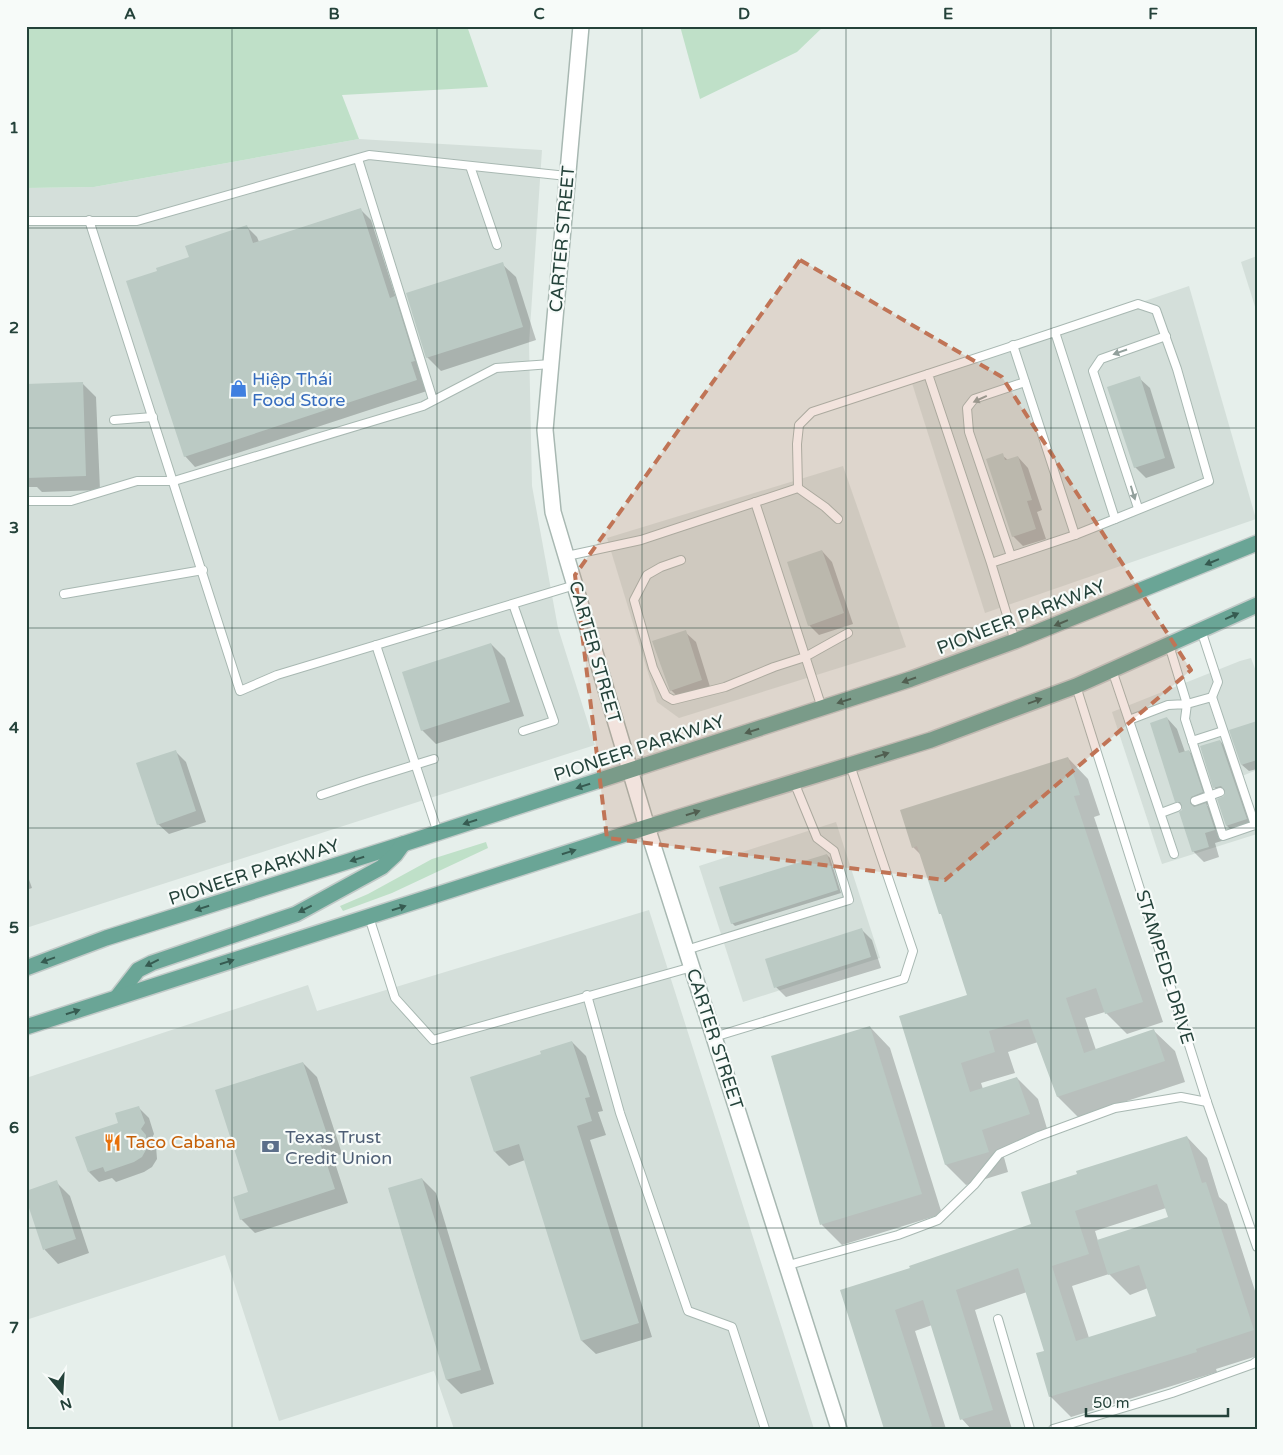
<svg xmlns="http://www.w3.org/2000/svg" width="1283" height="1455" font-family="'Varela Round',sans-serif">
	<rect width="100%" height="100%" fill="#e6efeb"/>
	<g fill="#d4dfda">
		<polygon points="359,139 542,150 529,343 532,486 558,628 595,745 26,928 26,188 94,187"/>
		<polygon points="1257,256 1257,313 1241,262"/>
		<polygon points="1189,286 1256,519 985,613 911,380"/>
		<polygon points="843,466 906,647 679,718 657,702 607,538"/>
		<polygon points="1251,658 1257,674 1257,770 1242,776 1257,823 1257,834 1162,864 1112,712 1240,661"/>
		<polygon points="836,822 880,958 743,1002 699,866"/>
		<polygon points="649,910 814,1429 454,1429 434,1371 279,1421 225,1255 26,1320 26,1078 308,985 317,1011"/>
	</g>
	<g fill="#bfe0c8">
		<polygon points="26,26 467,26 488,87 342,95 359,139 94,187 26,188"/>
		<polygon points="680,26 824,26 797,52 700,99"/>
		<polygon points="486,842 488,848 392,893 343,911 340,906 368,894 432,859"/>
	</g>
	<g fill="#0003" fill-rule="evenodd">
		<polygon points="360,209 371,220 397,301 405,308 427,391 195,467 185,456 158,272 190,258 247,227 257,237 259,242"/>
		<polygon points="502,264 516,277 536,340 441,371 427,357"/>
		<polygon points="26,326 29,385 82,383 96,397 100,490 42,492 37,487 26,487"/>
		<polygon points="1139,378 1150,388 1175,468 1146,478 1135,467"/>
		<polygon points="1002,455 1008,460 1018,457 1028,468 1042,510 1037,512 1046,539 1023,546 1013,536"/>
		<polygon points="822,551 832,562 853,624 819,635 809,625"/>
		<polygon points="685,632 696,642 711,690 681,700 671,690"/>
		<polygon points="491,644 505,658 524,716 436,744 422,730"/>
		<polygon points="1167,718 1177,729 1185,752 1189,751 1199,762 1212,803 1207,805 1216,815 1225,840 1215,843 1219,857 1204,862 1193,851 1183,808 1177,801"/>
		<polygon points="1257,722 1257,769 1249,771 1242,765"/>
		<polygon points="1220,741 1227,748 1253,826 1234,832 1227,826 1226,793 1221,794 1215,788 1201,747"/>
		<polygon points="175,751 186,762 206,822 169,834 158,824"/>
		<polygon points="1068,758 1088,779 1100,815 1094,817 1163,1022 1127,1034 1105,1012 1085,1018 1096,1050 1154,1031 1175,1051 1185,1082 1078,1117 1058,1097 1038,1042 1008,1052 1015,1073 981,1083 983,1089 1017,1078 1038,1099 1049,1135 1002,1150 1008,1172 966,1185 946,1165 968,996 943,916 940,913 922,856 913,847"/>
		<polygon points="827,855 830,858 841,893 735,926 732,923"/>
		<polygon points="26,871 32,888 26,890"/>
		<polygon points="862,930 872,940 881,968 786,997 776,987"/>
		<polygon points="870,1027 890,1048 942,1214 842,1245 822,1225 772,1057"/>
		<polygon points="572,1042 586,1056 603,1111 598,1112 606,1135 590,1140 652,1337 596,1354 582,1341 525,1160 509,1166 495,1152 543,1055"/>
		<polygon points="303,1063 317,1077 342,1154 333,1157 348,1203 255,1233 241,1219 250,1193"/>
		<polygon points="139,1108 149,1118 154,1134 151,1140 156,1146 157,1159 152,1167 144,1172 116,1182 112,1178 99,1182 89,1172 119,1124"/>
		<path d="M1187,1137L1207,1158L1219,1197L1227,1204L1257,1297V1356L1216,1369L1217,1372L1071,1417L1050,1396L1045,1352L1027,1292L975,1310L1012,1429H971L962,1419L932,1325L915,1331L946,1429H886L842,1291L911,1269L1033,1225ZM1166,1208L1170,1218L1098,1241L1095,1231ZM1109,1274L1130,1295L1148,1288L1158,1317L1089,1338L1072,1286Z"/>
		<polygon points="422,1179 436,1193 494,1384 461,1394 447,1380 389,1189"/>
		<polygon points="56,1182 70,1196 89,1253 58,1264 45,1250 26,1195"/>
	</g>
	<g fill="#bbcac4" fill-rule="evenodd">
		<polygon points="361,208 390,298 395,296 415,361 411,362 417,380 184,457 126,281 157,271 156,268 189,257 185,246 247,225 253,243"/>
		<polygon points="503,262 523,327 426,358 406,293"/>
		<polygon points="1140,376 1165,458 1134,468 1107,387"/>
		<polygon points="83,382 86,476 27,478 26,384"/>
		<polygon points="1003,453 1005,460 1018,456 1032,500 1027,501 1036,529 1012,537 986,459"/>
		<polygon points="822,550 844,613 808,626 787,562"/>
		<polygon points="686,630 702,680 670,691 652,641"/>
		<polygon points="491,643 510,702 421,731 402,672"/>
		<polygon points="1167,717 1179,753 1189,750 1203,792 1191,797 1190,803 1194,807 1206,803 1215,830 1205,833 1209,847 1192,852 1179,812 1182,810 1182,806 1180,802 1175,802 1150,723"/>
		<polygon points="1257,721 1257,760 1241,765 1229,730"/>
		<polygon points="1220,740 1247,819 1226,826 1217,799 1224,796 1225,791 1221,786 1213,788 1200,746"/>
		<polygon points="176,750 196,811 157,825 136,763"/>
		<polygon points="1068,757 1080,795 1074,796 1143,1002 1105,1014 1096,988 1066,998 1084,1053 1154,1029 1165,1061 1057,1097 1028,1019 989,1031 995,1052 961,1063 970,1092 1017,1077 1030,1114 982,1130 989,1152 945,1165 899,1016 967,995 941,914 939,914 917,846 912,848 900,810"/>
		<polygon points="827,854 838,890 731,924 719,887"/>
		<polygon points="862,928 871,957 774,988 765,959"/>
		<polygon points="870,1026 922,1194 820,1225 771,1056"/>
		<polygon points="572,1041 590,1097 585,1098 592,1121 577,1126 639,1323 581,1341 519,1144 494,1152 470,1077 541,1054 540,1051"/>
		<polygon points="303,1062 329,1140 320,1143 335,1189 240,1220 233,1197 248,1192 215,1090"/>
		<polygon points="139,1106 145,1123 141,1129 146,1135 147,1148 142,1157 134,1162 105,1172 103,1167 88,1172 75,1137 118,1123 115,1113"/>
		<path d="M1187,1136L1202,1183L1206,1182L1254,1330L1196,1349L1197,1352L1049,1397L1036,1353L1044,1351L1018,1268L956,1290L993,1410L960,1420L923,1300L895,1310L932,1426L923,1429H884L840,1290L910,1268L909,1266L1031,1224L1021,1192L1077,1174L1076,1171ZM1157,1184L1168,1217L1097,1240L1108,1275L1139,1265L1156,1316L1076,1341L1052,1266L1089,1254L1075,1211Z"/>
		<polygon points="422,1178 481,1370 446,1380 388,1188"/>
		<polygon points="57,1180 76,1239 43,1250 26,1199 26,1191"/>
	</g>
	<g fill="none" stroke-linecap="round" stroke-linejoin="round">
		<defs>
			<g id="service">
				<polyline points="358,159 433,400"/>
				<polyline points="470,166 497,245"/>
				<polyline points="89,220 240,691 277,675 575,585"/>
				<polyline points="26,221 137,221 369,155 567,176"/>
				<polyline points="1055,332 1138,304 1156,310 1177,369 1209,481 1115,519"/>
				<polyline points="1013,345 1075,535"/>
				<polyline points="114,420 153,417"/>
				<polyline points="798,488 797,444 799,425 812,412 928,374"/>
				<polyline points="26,501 71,501 137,481 174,481 423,406 496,368 551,364"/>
				<polyline points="755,502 822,708"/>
				<polyline points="1138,508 1093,371 1101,359 1166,336"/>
				<polyline points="567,556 641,540 798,488 825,507 838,519"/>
				<polyline points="1011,556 969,432 967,408 974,399 1025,382"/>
				<polyline points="681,560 661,567 647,575 634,600 653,668 666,696 673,700 725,687 774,667 805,657 848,633"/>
				<polyline points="991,563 1075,535 1115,519 1055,332 928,374 991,563 1015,641"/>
				<polyline points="64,594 203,570"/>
				<polyline points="513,604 554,721 523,731"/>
				<polyline points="1201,630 1218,682 1212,697"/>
				<polyline points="376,645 438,833"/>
				<polyline points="1112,670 1174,854"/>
				<polyline points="1076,686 1207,1102 1257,1247"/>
				<polyline points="1129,720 1168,705 1187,704 1212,697 1255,825 1223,836 1185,719 1187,704 1169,645"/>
				<polyline points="1192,741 1223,731"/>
				<polyline points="321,795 363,781 434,759"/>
				<polyline points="1195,801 1220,792"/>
				<polyline points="1161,813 1177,807"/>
				<polyline points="369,917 395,998 433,1040 692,967"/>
				<polyline points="686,950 849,900 834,851 817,838 794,782"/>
				<polyline points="587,995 620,1113 688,1311 732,1327 765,1429"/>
				<polyline points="714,1037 904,979 913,951 850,765"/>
				<polyline points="785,1266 898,1235 938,1220 974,1185 999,1154 1039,1136 1115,1108 1181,1097 1207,1102"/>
				<polyline points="998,1319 1030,1429"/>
				<polyline points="1053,1429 1172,1393 1253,1364 1257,1361"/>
			</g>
			<polyline id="tertiary" points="581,26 545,430 553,512 647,827 839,1429"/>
			<g id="primary">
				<polyline points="26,968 106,938 403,844 911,679 1015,641 1257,543"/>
				<polyline points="117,997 138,970 152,963 296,914 382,867 395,855 403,844"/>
				<polyline points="26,1027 647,827 931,740 1076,686 1257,605"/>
			</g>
		</defs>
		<use href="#service" stroke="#a8b8b2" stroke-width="10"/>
		<use href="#tertiary" stroke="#a8b8b2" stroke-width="18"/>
		<use href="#primary" stroke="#c2cac8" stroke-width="18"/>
		<use href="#service" stroke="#fff" stroke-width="8"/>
		<use href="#tertiary" stroke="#fff" stroke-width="15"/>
		<use href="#primary" stroke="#6aa596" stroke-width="15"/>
	</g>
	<defs><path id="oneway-solid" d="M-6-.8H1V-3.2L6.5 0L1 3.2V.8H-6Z" transform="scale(1.25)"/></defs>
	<g fill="#92a09c">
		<use href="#oneway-solid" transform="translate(1120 352) rotate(161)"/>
		<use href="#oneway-solid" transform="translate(980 399) rotate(155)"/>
		<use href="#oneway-solid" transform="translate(1133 493) rotate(73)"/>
	</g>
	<g fill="#365b51">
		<use href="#oneway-solid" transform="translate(1212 562) rotate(158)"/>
		<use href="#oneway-solid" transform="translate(1232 616) rotate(-24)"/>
		<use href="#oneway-solid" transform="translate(1061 623) rotate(158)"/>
		<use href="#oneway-solid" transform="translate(909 680) rotate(161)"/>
		<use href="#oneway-solid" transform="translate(844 701) rotate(162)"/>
		<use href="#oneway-solid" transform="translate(1035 701) rotate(-20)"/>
		<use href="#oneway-solid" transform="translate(752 731) rotate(162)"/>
		<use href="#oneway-solid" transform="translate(882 755) rotate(-17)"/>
		<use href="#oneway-solid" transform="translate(583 786) rotate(162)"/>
		<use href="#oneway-solid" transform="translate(693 813) rotate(-17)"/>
		<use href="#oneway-solid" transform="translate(470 822) rotate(162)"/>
		<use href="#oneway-solid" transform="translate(569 852) rotate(-18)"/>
		<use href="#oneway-solid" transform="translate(357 859) rotate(163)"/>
		<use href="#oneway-solid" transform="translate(202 908) rotate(162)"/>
		<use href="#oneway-solid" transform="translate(399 908) rotate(-18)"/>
		<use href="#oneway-solid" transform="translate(305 909) rotate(153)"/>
		<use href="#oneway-solid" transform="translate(48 960) rotate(160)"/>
		<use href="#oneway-solid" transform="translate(227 962) rotate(-18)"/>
		<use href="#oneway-solid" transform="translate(152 963) rotate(154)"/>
		<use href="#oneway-solid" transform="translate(73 1012) rotate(-18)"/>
	</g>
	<path fill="#c07456" fill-opacity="0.2" stroke="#c07456" stroke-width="4" stroke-dasharray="10 6" stroke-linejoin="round" d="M800,260L1002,377L1191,670L945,880L607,838L575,575Z"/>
	<path fill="none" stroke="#24423a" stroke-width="1" stroke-opacity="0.55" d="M232,26V1429M437,26V1429M642,26V1429M846,26V1429M1051,26V1429M26,228H1257M26,428H1257M26,628H1257M26,828H1257M26,1028H1257M26,1228H1257"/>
	<defs>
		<symbol id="shop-bare" viewBox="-9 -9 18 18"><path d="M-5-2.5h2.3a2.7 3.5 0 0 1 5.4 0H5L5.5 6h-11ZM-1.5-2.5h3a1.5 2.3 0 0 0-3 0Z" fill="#3f7fe0" stroke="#f7fbf9" stroke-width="2.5" paint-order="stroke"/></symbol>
		<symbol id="restaurant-bare" viewBox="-9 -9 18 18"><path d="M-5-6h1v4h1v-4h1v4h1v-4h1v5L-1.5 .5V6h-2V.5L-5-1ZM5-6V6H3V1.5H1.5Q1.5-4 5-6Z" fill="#e8710a" stroke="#f7fbf9" stroke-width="2.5" paint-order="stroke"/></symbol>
		<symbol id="bank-bare" viewBox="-9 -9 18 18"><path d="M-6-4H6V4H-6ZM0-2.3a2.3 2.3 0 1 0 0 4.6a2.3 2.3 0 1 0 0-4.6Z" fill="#5c6f8a" stroke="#f7fbf9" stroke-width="2.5" paint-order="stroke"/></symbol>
	</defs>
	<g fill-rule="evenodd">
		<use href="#shop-bare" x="226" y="376" width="25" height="25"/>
		<use href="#restaurant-bare" x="100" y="1130" width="25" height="25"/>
		<use href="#bank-bare" x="258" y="1134" width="25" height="25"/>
	</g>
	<g text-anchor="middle" stroke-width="4.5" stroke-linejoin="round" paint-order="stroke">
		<g font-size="18" fill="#24423a" stroke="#f7fbf9">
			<text transform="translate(562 239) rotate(-85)" y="6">CARTER STREET</text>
			<text transform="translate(1021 617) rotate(-21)" y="6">PIONEER PARKWAY</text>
			<text transform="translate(595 652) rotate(74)" y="6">CARTER STREET</text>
			<text transform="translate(639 748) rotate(-18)" y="6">PIONEER PARKWAY</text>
			<text transform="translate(254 872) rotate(-18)" y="6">PIONEER PARKWAY</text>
			<text transform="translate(1165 967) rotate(73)" y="6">STAMPEDE DRIVE</text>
			<text transform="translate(715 1039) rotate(72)" y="6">CARTER STREET</text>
		</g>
		<g font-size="18" fill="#366cbe" stroke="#f7fbf9" text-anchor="start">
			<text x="252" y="385">Hiệp Thái<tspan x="252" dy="21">Food Store</tspan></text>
		</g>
		<g font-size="18" fill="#4e5e75" stroke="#f7fbf9" text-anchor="start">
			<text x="285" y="1143">Texas Trust<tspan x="285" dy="21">Credit Union</tspan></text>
		</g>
		<g font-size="18" fill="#c56008" stroke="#f7fbf9" text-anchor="start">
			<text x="126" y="1148">Taco Cabana</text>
		</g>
	</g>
	<rect width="1283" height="1455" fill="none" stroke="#f7fbf9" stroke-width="55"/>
	<g transform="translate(62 1392) rotate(162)" stroke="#f7fbf9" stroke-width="4" paint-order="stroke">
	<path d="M0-4L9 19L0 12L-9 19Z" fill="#24423a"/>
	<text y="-8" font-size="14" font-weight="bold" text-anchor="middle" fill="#24423a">N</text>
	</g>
	<path d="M1086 1408v8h142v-8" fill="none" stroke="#24423a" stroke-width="2.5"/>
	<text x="1093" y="1408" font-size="15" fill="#24423a" stroke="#f7fbf9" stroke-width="4" paint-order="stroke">50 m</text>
	<rect x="28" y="28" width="1228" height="1400" fill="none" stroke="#24423a" stroke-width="2"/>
	<g font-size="16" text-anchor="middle" font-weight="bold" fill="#24423a">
		<text x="130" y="19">A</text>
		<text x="334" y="19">B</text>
		<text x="539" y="19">C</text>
		<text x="744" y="19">D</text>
		<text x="948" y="19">E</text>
		<text x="1153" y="19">F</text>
		<text x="14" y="133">1</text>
		<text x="14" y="333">2</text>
		<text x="14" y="533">3</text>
		<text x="14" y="733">4</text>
		<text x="14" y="933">5</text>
		<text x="14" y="1133">6</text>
		<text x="14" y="1333">7</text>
	</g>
</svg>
